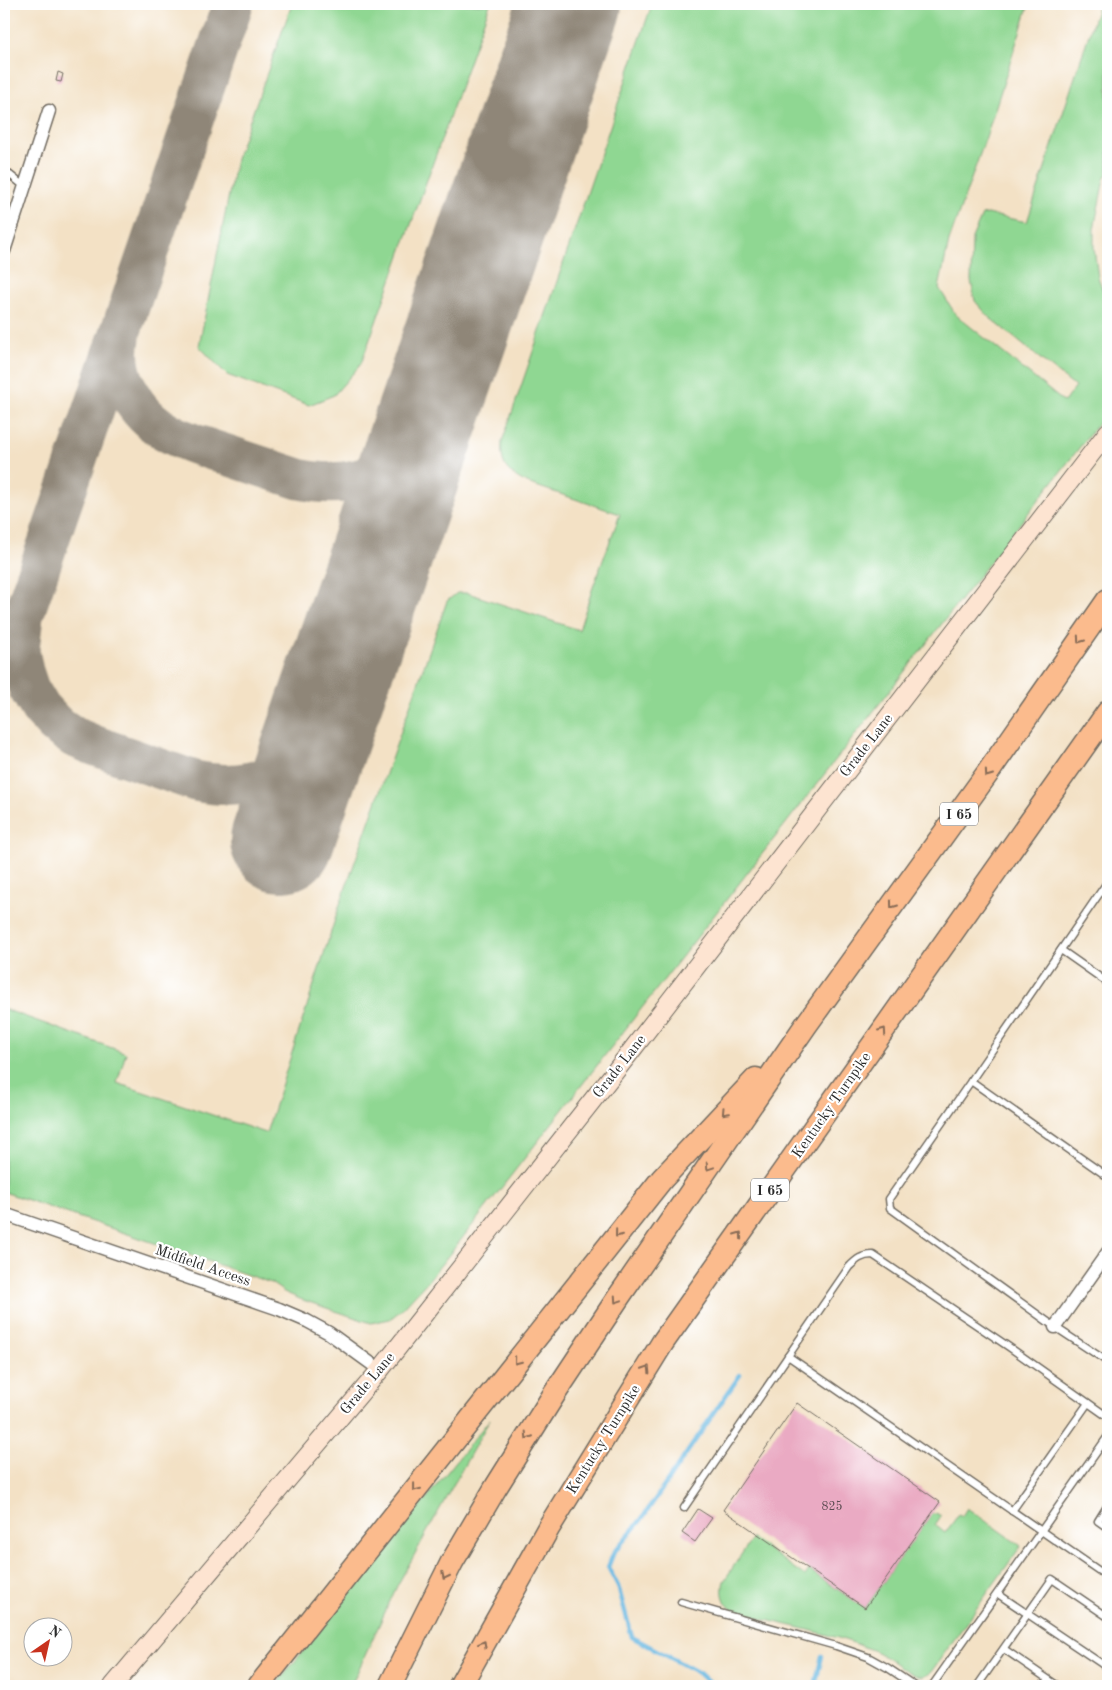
<svg xmlns="http://www.w3.org/2000/svg" width="1112" height="1690" font-family="'Old Standard TT',serif">
	<rect width="100%" height="100%" fill="#fff"/>
	<filter id="ink" filterUnits="userSpaceOnUse"><feTurbulence type="fractalNoise" baseFrequency=".02" numOctaves="2"/><feDisplacementMap in="SourceGraphic" scale="10" xChannelSelector="R" yChannelSelector="G"/><feConvolveMatrix kernelMatrix="1 2 1 2 8 2 1 2 1" color-interpolation-filters="sRGB"/></filter>
	<filter id="wash" filterUnits="userSpaceOnUse"><feTurbulence type="fractalNoise" baseFrequency=".0096" numOctaves="4" result="noise"/><feDisplacementMap in="SourceGraphic" scale="20" xChannelSelector="R" yChannelSelector="G"/><feGaussianBlur stdDeviation="1.12" result="paint"/><feColorMatrix in="noise" values="0 0 0 0 0 0 0 0 0 0 0 0 0 0 0 0 0 1.4 0 .05"/><feComposite in="paint" operator="in"/></filter>
	<g filter="url(#wash)">
		<rect width="100%" height="100%" fill="#f3e1c5"/>
		<g fill="#8fd792" stroke="#5d815e">
			<polygon points="292,4 490,4 361,364 334,395 309,405 227,375 199,346 236,159"/>
			<path d="M652,4H1029L985,140L949,241L939,288L956,315L1064,402L1075,387L990,318L975,301L971,281L972,238L982,215L987,214L1027,222L1099,4H1108V172L1104,179L1094,229V248L1098,277L1108,304V411L460,1241L427,1282L400,1311L390,1319L371,1323L300,1299L284,1292L271,1283L222,1266L4,1192V1009L126,1053L117,1083L266,1133L340,904L447,601L457,593H468L579,630L592,590L620,514L527,483C507,473 500,465 502,442Z"/>
			<polygon points="490,1419 397,1586 351,1686 275,1686"/>
			<path d="M967,1508L1021,1546L931,1672L923,1677C911,1677 886,1655 872,1650C830,1632 782,1625 738,1613C725,1607 720,1595 724,1581L752,1538L805,1576L809,1570L865,1608L932,1513L934,1515L936,1513L941,1516L935,1525L945,1533L959,1514L962,1516Z"/>
		</g>
		<g fill="none" stroke-linecap="round" stroke-linejoin="round">
			<g stroke="#64b6e0" stroke-width="4.5">
				<polyline points="713,1686 699,1673 632,1637 618,1586 608,1567 614,1552 641,1520 740,1375"/>
				<polyline points="815,1686 822,1656"/>
			</g>
			<g stroke="#8f8678" stroke-width="41">
				<path d="M233,4L23,616L19,650L23,671L29,689L41,709L55,724L74,737L96,746L195,781C231,789 274,784 300,755C309,744 316,732 324,720"/>
				<path d="M120,339C117,354 119,370 125,384C143,430 184,441 227,455C251,463 275,471 299,479C344,489 385,480 413,441C420,431 426,418 432,407"/>
			</g>
			<polyline stroke="#8f8678" stroke-width="104" points="282,840 570,4"/>
		</g>
		<g id="blocks">
			<g fill="#eaaac3">
				<polygon points="58,72 63,74 61,82 56,81"/>
				<polygon points="797,1403 940,1502 865,1608 723,1510"/>
				<polygon points="698,1509 712,1518 695,1542 682,1533"/>
			</g>
		</g>
	</g>
	<g filter="url(#ink)">
		<use href="#blocks" fill-opacity="0" stroke="#716b61" stroke-width="1"/>
		<g fill="none" stroke-linecap="round" stroke-linejoin="round">
			<defs>
				<g id="lane">
					<polyline points="4,170 25,187"/>
					<polyline points="1061,950 1108,983"/>
					<polyline points="971,1081 1108,881"/>
					<polyline points="1108,1177 971,1081 889,1199 890,1208 1055,1327 1108,1362"/>
					<polyline points="788,1356 1108,1577"/>
					<polyline points="1108,1505 1098,1521 1108,1528"/>
					<path d="M684,1508L849,1267C857,1259 862,1255 873,1255L1009,1347L1108,1417"/>
					<polyline points="1012,1511 1088,1403"/>
					<polyline points="998,1594 1108,1668"/>
					<polyline points="681,1602 836,1646 868,1657 888,1668 915,1686"/>
					<polyline points="1004,1649 1058,1686"/>
					<polyline points="932,1686 1108,1436"/>
					<polyline points="980,1686 978,1685 1052,1579 1108,1617"/>
				</g>
				<g id="street">
					<polyline points="4,251 49,111"/>
					<polyline points="4,1214 279,1309 307,1321 329,1333 380,1370"/>
					<polyline points="1055,1327 1108,1252"/>
				</g>
				<polyline id="secondary" points="113,1686 380,1370 425,1313 625,1059 1108,432"/>
				<g id="highway">
					<polyline points="259,1686 662,1179 756,1079"/>
					<polyline points="390,1686 452,1562 496,1487 555,1393 618,1298 806,1025 987,774 1108,600"/>
					<polyline points="460,1686 549,1527 663,1342 1108,712"/>
				</g>
			</defs>
			<use href="#lane" stroke="#716b61" stroke-width="9"/>
			<use href="#street" stroke="#716b61" stroke-width="15"/>
			<use href="#secondary" stroke="#716b61" stroke-width="20"/>
			<use href="#highway" stroke="#716b61" stroke-width="25"/>
			<use href="#lane" stroke="#fff" stroke-width="6"/>
			<use href="#street" stroke="#fff" stroke-width="12"/>
			<use href="#secondary" stroke="#fde4d1" stroke-width="18"/>
			<use href="#highway" stroke="#fbbb8d" stroke-width="22"/>
		</g>
		<defs><path id="oneway-chevron" d="M-2-3.5L2.5 0L-2 3.5" fill="none" stroke-width="1.6" stroke-linecap="round" stroke-linejoin="round" transform="scale(1.25)"/></defs>
		<g stroke="#896c57">
			<use href="#oneway-chevron" transform="translate(1080 640) rotate(125)"/>
			<use href="#oneway-chevron" transform="translate(988 774) rotate(125)"/>
			<use href="#oneway-chevron" transform="translate(893 905) rotate(126)"/>
			<use href="#oneway-chevron" transform="translate(883 1031) rotate(-55)"/>
			<use href="#oneway-chevron" transform="translate(725 1112) rotate(133)"/>
			<use href="#oneway-chevron" transform="translate(709 1167) rotate(124)"/>
			<use href="#oneway-chevron" transform="translate(618 1234) rotate(129)"/>
			<use href="#oneway-chevron" transform="translate(739 1235) rotate(-55)"/>
			<use href="#oneway-chevron" transform="translate(617 1300) rotate(124)"/>
			<use href="#oneway-chevron" transform="translate(517 1361) rotate(129)"/>
			<use href="#oneway-chevron" transform="translate(647 1369) rotate(-58)"/>
			<use href="#oneway-chevron" transform="translate(528 1436) rotate(123)"/>
			<use href="#oneway-chevron" transform="translate(416 1488) rotate(128)"/>
			<use href="#oneway-chevron" transform="translate(445 1576) rotate(117)"/>
			<use href="#oneway-chevron" transform="translate(483 1644) rotate(-61)"/>
		</g>
	</g>
	<g text-anchor="middle" stroke-width="4.5" stroke-linejoin="round" paint-order="stroke">
		<g font-size="12" fill="#5b4b51">
			<text x="832" y="1510">825</text>
		</g>
		<g fill="#fff" stroke="#6b6b6b" stroke-width="1">
			<rect x="940" y="802.5" width="38" height="23" rx="4"/>
			<rect x="751" y="1178.5" width="38" height="23" rx="4"/>
		</g>
		<g font-size="14" font-weight="bold" fill="#2b2b2b">
			<text x="959" y="819">I 65</text>
			<text x="770" y="1195">I 65</text>
		</g>
		<g font-size="15" fill="#2b2b2b" stroke="#fff">
			<text transform="translate(866 745) rotate(-52)" y="5">Grade Lane</text>
			<text transform="translate(619 1066) rotate(-52)" y="5">Grade Lane</text>
			<text transform="translate(831 1105) rotate(-55)" y="5">Kentucky Turnpike</text>
			<text transform="translate(203 1265) rotate(19)" y="5">Midfield Access</text>
			<text transform="translate(367 1383) rotate(-50)" y="5">Grade Lane</text>
			<text transform="translate(603 1439) rotate(-58)" y="5">Kentucky Turnpike</text>
		</g>
	</g>
	<rect width="1112" height="1690" fill="none" stroke="#fff" stroke-width="20"/>
	<g transform="translate(48 1642) rotate(34)"><circle r="24" fill="#ffffff" stroke="#aaaaaa"/>
	<path d="M0-4L9 19L0 12L-9 19Z" fill="#c8321e"/>
	<text y="-8" font-size="14" font-weight="bold" text-anchor="middle" fill="#2b2b2b">N</text>
	</g>
</svg>
